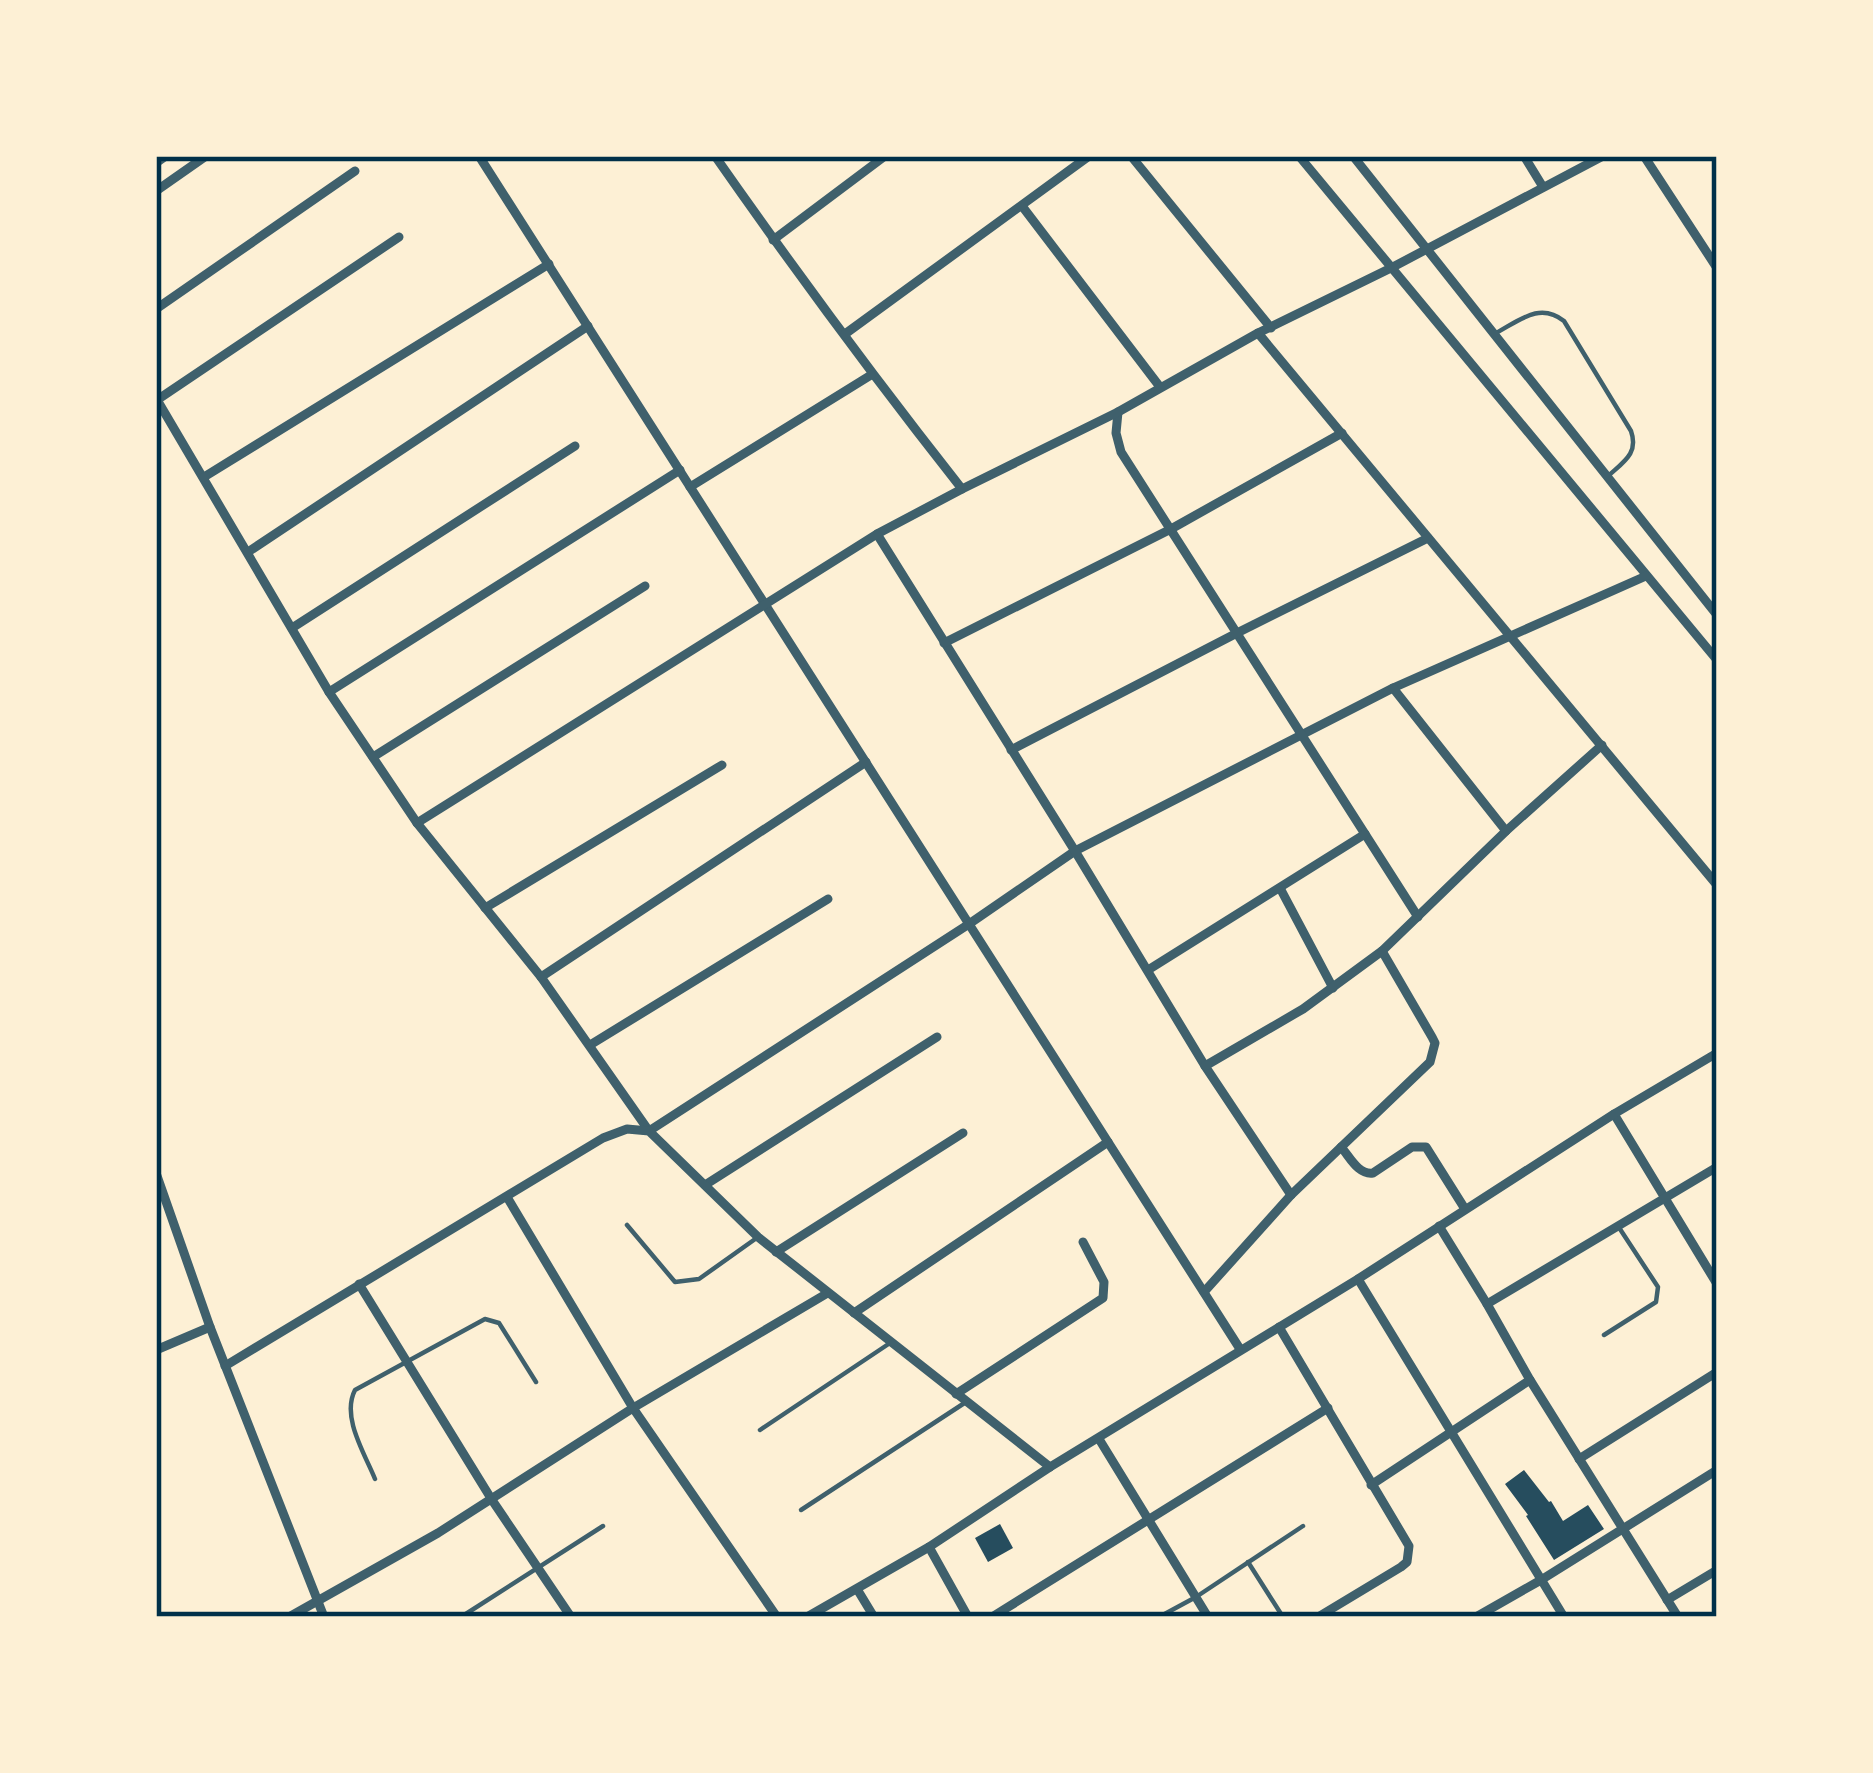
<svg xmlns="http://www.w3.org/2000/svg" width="1873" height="1773" font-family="'Roboto Condensed',sans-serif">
	<rect width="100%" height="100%" fill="#fdf0d5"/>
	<g fill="#264d5e">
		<polygon points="1524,1470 1549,1502 1551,1501 1563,1521 1588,1505 1604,1529 1554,1560 1526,1516 1528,1515 1505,1484"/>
		<polygon points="1000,1524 1013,1548 988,1562 975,1538"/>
	</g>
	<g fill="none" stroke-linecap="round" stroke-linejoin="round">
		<g stroke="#3f606c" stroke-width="4.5">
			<path d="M1496,333C1520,320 1540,302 1564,321L1631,431C1639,454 1623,462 1607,477"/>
			<polyline points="627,1225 675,1282 699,1279 758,1237"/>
			<polyline points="1604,1335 1656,1302 1658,1287 1618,1226"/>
			<polyline points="760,1430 890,1343"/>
			<path d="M375,1479C365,1454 341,1417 355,1390L485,1319L499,1323L536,1382"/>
			<polyline points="801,1510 966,1402"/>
			<polyline points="1248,1562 1283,1617"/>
			<polyline points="461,1617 603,1526"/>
			<polyline points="1159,1617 1196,1597 1303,1526"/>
		</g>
		<g stroke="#3f606c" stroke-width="9">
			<polyline points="479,156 1240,1349"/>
			<path d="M715,156C794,269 876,380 962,489"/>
			<polyline points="1131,156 1271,328"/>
			<polyline points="1299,156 1717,660"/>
			<polyline points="1353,156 1717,615"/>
			<polyline points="1524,156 1543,187"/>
			<polyline points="1644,156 1717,268"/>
			<polyline points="156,191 206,156"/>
			<polyline points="1022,206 1160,387"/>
			<polyline points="773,240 885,156"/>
			<polyline points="156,309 355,171"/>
			<polyline points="1258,333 1717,885"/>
			<polyline points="845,334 1089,156"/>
			<polyline points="156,398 329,692 417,823 541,977 649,1131 969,924 1075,851 1393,688 1646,576"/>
			<polyline points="157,400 399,237"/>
			<polyline points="1118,412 1116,433 1121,452 1418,917"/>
			<polyline points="204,477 549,264"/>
			<polyline points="690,487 871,375"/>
			<polyline points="877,534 1075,851 1205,1066 1291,1195"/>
			<polyline points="248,552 588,326"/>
			<polyline points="292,628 575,446"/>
			<polyline points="944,643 1171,529 1342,433"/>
			<polyline points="1393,688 1506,831"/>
			<polyline points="329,692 680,470"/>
			<polyline points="1011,750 1237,633 1428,538"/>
			<polyline points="373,757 645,586"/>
			<polyline points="417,823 877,534 962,489 1118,412 1258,333 1391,268 1603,156"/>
			<polyline points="1280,888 1333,988"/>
			<polyline points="485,908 722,765"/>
			<polyline points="1148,970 1365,834"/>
			<polyline points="541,977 866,762"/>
			<polyline points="590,1045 828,899"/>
			<polyline points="1205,1066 1303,1009 1382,951 1506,831 1602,745"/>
			<polyline points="1614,1114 1717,1284"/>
			<path d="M1341,1147C1350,1157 1358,1175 1373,1173L1412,1147H1426L1465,1209"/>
			<polyline points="156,1173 210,1327 324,1617"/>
			<polyline points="705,1185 937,1037"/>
			<polyline points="507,1197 633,1408 777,1617"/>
			<polyline points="1439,1226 1487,1304 1530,1380 1678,1617"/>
			<polyline points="776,1252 963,1133"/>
			<polyline points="1358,1279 1564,1617"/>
			<polyline points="359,1284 492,1500 571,1617"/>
			<polyline points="1204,1292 1291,1195 1430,1062 1435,1043 1432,1037 1382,951"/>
			<polyline points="1487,1304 1717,1167"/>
			<polyline points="854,1313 1108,1142"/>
			<polyline points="1279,1327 1409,1546 1407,1562 1401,1567 1318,1617"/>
			<polyline points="156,1350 210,1327"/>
			<polyline points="225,1366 603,1138 627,1129 649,1131 758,1237 1050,1467"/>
			<polyline points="956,1394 1103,1298 1104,1282 1083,1242"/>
			<polyline points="1099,1439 1208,1617"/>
			<polyline points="1579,1459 1717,1372"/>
			<polyline points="1371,1485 1530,1380"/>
			<polyline points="929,1547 968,1617"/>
			<polyline points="857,1589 874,1617"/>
			<polyline points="1667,1600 1717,1570"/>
			<polyline points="289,1617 438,1533 633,1408 826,1294"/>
			<polyline points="807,1617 929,1547 1050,1467 1358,1279 1614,1114 1717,1053"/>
			<polyline points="992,1617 1328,1408"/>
			<polyline points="1476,1617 1541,1580 1717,1470"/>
		</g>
		<polyline stroke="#3f606c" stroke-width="12" points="156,161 163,156"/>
	</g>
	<rect width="1873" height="1773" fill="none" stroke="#fdf0d5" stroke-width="318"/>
	<rect x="159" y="159" width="1555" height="1455" fill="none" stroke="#003049" stroke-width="4.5"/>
</svg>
